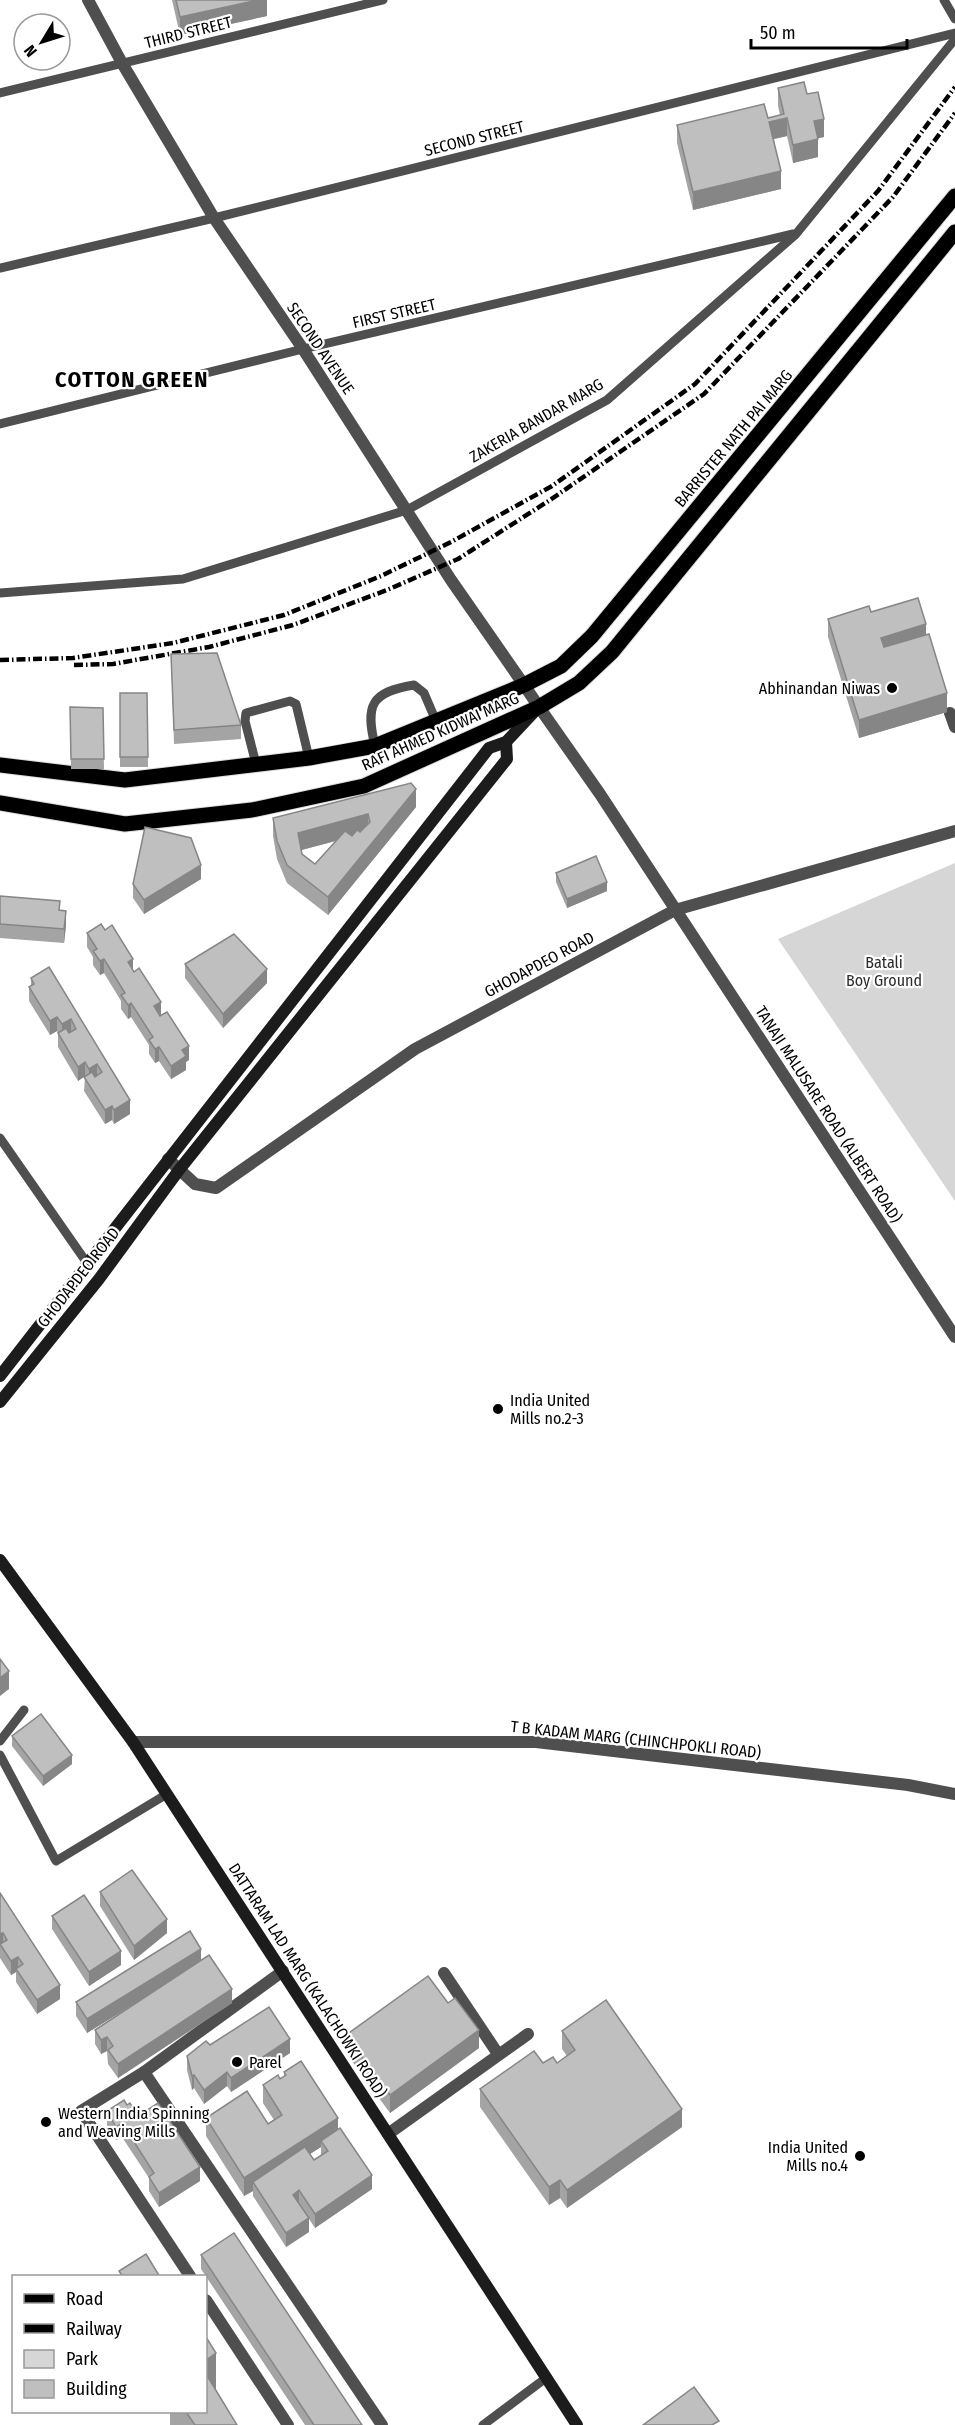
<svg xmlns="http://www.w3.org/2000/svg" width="955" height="2425" font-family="'Fira Sans Condensed',sans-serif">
	<rect width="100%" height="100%" fill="#fff"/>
	<polygon fill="#d6d6d6" points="955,863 955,1201 778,939"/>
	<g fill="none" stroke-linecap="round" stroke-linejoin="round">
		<defs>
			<g id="primary">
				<polyline points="0,765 125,780 309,758 375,746 524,685 561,666 592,636 955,196"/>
				<polyline points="0,803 125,824 252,810 364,786 539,707 579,683 612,652 955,232"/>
			</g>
		</defs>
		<use href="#primary" stroke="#dbdbdb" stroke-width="17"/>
		<g stroke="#4f4f4f" stroke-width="9">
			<polyline points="944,0 955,19"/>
			<polyline points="0,93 383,0"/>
			<polyline points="0,268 214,218 955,33"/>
			<polyline points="0,424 303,349 793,234"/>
			<polyline points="0,593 183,579 407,510 607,400 796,234 955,39"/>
			<path d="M375,746C365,705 371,692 414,685L424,693L436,721"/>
			<polyline points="256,764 245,721 246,713 290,701 296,704 309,758"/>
			<polyline points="0,1138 87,1263"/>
			<polyline points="0,1741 24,1710"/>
			<polyline points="0,1755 56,1861 167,1794"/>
			<polyline points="483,2425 546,2378"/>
		</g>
		<g stroke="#4f4f4f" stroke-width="12">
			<polyline points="524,685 539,707"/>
			<polyline points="950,713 955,727"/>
			<polyline points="444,1973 498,2054"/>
			<polyline points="144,2072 382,2425"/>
			<polyline points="388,2134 528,2034"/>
			<polyline points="190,2276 81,2111 144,2072 283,1971"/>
			<polyline points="206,2300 288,2425"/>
		</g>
		<g stroke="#4f4f4f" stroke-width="12">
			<polyline points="88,0 122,63 214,218 303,349 451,580 524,685"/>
			<polyline points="539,707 600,794 955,1337"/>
			<polyline points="168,1159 195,1184 216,1188 415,1049 675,910 955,831"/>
			<polyline points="133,1742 536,1742 908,1785 955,1794"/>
		</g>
		<g stroke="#1c1c1c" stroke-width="12">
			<polyline points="0,1376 489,748 506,742 536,710"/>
			<polyline points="0,1402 99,1279 179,1170 507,759 506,742"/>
			<polyline points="0,1560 133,1742 577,2425"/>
		</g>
		<use href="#primary" stroke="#000" stroke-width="15"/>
		<g stroke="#000" stroke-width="4.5" stroke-dasharray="9 3 1.5 3" stroke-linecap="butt">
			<polyline points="0,660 73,658 173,643 284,615 381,576 451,542 552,486 695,384 878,191 955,87"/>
			<polyline points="74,665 113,664 209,647 293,625 387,590 458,559 550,500 704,394 893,197 955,113"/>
		</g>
	</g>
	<g fill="#a4a4a4" fill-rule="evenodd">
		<polygon points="172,0 267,0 267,16 180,35"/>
		<polygon points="778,88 807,94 824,137 818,138 818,157 793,163 787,136 774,139 781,189 693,210 677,143 677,125 768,118 780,115 778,106"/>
		<polygon points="871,612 926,634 947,712 859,738 828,637 828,619"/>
		<polygon points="171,654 241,725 241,739 174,744"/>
		<polygon points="120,693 147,693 148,767 120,767"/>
		<polygon points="70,707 103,708 104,769 71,769"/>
		<path d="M416,807L328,915L287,883L277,859L273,836V818ZM336,841L315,864L302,854L301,850Z"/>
		<polygon points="556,873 607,891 567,908 556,882"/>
		<polygon points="201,879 144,914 133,898 133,884"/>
		<polygon points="0,896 60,910 66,925 64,943 0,938"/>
		<polygon points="87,933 133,971 189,1060 186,1062 186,1070 171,1079 159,1061 155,1063 149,1054 149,1045 131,1017 128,1019 121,1009 121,1001 104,973 100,975 93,965 93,957 87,947"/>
		<polygon points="185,964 267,983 223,1028 185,978"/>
		<polygon points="49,967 130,1114 114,1124 112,1120 105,1124 84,1091 85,1076 78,1081 58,1047 58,1033 57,1031 50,1035 29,1001 29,987 31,986 31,978"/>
		<polygon points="12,1736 72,1764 43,1786 12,1746"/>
		<polygon points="100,1892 167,1933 134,1960 100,1906"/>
		<polygon points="0,1893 60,1999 37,2014 16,1982 16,1972 11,1975 0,1958"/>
		<polygon points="52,1916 121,1965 89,1986 52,1929"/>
		<polygon points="201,1960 232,2003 118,2078 108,2064 107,2051 101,2054 95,2044 95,2030 142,1999 87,2033 76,2016 76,2002"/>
		<polygon points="562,2031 682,2127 567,2208 560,2198 549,2205 480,2107 480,2089 543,2063 557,2063 567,2056 562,2049"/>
		<polygon points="346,2035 479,2048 390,2113 346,2053"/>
		<polygon points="210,2045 290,2053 231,2092 227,2086 204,2104 194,2088 192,2090 187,2070 187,2056"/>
		<path d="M284,2072L338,2130L372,2189L315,2228L309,2219V2232L286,2247L253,2196V2191L244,2196L206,2136V2118L268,2124L274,2120L263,2103V2085L284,2076ZM321,2147V2156L314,2160L310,2154Z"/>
		<polygon points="127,2105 138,2116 200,2181 159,2207 149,2191 149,2178 122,2137 116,2140 107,2125 107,2111"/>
		<polygon points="201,2255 362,2425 305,2425 201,2269"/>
		<polygon points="216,2390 237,2425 170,2425 170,2412 206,2412"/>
	</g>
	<g fill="#868686">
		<polygon points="258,0 267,0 267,16 180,35 180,17"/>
		<polygon points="787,118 787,136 769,140 769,122"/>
		<polygon points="824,119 824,137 814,139 814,121"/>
		<polygon points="818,139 818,157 793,163 793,145"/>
		<polygon points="781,171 781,189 693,210 693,192"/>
		<polygon points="926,624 926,642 881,656 881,638"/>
		<polygon points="947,693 947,712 859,738 859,720"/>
		<polygon points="416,789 416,807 328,915 328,897"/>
		<polygon points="368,814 368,832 298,851 298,833"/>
		<polygon points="201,865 201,879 144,914 144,900"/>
		<polygon points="607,882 607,891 567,908 567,899"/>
		<polygon points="66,911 66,925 64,943 64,929"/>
		<polygon points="104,959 104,973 100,975 100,961"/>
		<polygon points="133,959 133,972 128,962"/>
		<polygon points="267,969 267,983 223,1028 223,1014"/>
		<polygon points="161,1002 161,1016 154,1006"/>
		<polygon points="131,1003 131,1017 128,1019 128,1005"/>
		<polygon points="57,1017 57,1031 50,1035 50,1021"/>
		<polygon points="71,1019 71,1033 62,1038 62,1024"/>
		<polygon points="189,1046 189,1060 186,1062 186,1070 171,1079 171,1066 182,1050"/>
		<polygon points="159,1047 159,1061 155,1063 155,1049"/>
		<polygon points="85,1062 85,1076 78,1081 78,1067"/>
		<polygon points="97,1064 97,1078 89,1083 89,1069"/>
		<polygon points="130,1100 130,1114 114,1124 114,1110"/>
		<polygon points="112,1106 112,1120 105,1124 105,1110"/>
		<polygon points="9,1671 9,1689 0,1696 0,1678"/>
		<polygon points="72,1755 72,1764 43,1786 43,1776"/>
		<polygon points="167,1919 167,1933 134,1960 134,1946"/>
		<polygon points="3,1933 3,1946 0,1944 0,1948 0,1934"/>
		<polygon points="201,1949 201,1963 87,2033 87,2019"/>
		<polygon points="121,1951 121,1965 89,1986 89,1972"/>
		<polygon points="18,1957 18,1971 16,1969 16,1972 11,1975 11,1961"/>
		<polygon points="60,1985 60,1999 37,2014 37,2000"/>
		<polygon points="232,1989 232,2003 118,2078 118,2064"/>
		<polygon points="479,2030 479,2048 390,2113 390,2095"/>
		<polygon points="107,2037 107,2051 101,2054 101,2040"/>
		<polygon points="290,2039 290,2053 231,2092 231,2078"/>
		<polygon points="227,2072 227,2086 204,2104 204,2090"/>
		<polygon points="194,2075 194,2088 192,2090 192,2076"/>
		<polygon points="682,2109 682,2127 567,2208 567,2190"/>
		<polygon points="338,2118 338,2136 321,2141 321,2147 256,2188 253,2182 253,2191 244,2196 244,2178"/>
		<polygon points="122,2123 122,2137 116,2140 116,2127"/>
		<polygon points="200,2167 200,2181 159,2207 159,2193"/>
		<polygon points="372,2175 372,2189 315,2228 315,2214"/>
		<polygon points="560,2180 560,2198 549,2205 549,2187"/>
		<polygon points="299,2190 299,2204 293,2195"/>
		<polygon points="309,2218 309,2232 286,2247 286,2233"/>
		<polygon points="216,2353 216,2398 206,2404 206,2360"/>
	</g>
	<g fill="#bfbfbf" stroke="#868686" stroke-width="1.5" fill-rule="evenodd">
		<polygon points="176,0 258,0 180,17"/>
		<polygon points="804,82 807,94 818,92 824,119 814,121 818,139 793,145 787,118 769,122 781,171 693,192 677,125 764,104 768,118 784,114 778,88"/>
		<polygon points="918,598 926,624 881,638 884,647 929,634 947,693 859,720 828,619 869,606 871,612"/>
		<polygon points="217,653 241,725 174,730 171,654"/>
		<polygon points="120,693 147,693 148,757 120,757"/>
		<polygon points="70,707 103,708 104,759 71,759"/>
		<path d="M411,783L416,789L328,897L287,865L277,841L273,818ZM368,814L370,822L360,832L357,830L352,836L345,831L315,864L302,854L298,833Z"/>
		<polygon points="145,827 191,838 201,865 144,900 133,884"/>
		<polygon points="596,856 607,882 567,899 556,873"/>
		<polygon points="0,896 60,901 59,910 66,911 64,929 0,924"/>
		<polygon points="101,924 105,930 112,925 133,959 128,962 134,972 139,968 161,1002 154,1006 160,1016 167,1012 189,1046 182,1050 186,1056 171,1066 159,1047 155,1049 149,1040 153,1037 131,1003 128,1005 121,995 125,993 104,959 100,961 93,951 97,949 87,933"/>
		<polygon points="234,934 267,969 223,1014 185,964"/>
		<polygon points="49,967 130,1100 114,1110 112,1106 105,1110 84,1077 92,1072 95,1077 102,1072 97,1064 89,1069 85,1062 78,1067 58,1033 66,1028 69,1033 76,1029 71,1019 62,1024 57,1017 50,1021 29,987 34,984 31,978"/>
		<polygon points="0,1659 9,1671 0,1678"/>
		<polygon points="41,1714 72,1755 43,1776 12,1736"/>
		<polygon points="132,1870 167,1919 134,1946 100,1892"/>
		<polygon points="0,1893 60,1985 37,2000 16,1969 23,1964 18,1957 11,1961 0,1944 7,1940 3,1933 0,1934"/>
		<polygon points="84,1895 121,1951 89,1972 52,1916"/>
		<polygon points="190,1931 201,1949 87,2019 76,2002"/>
		<polygon points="209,1955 232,1989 118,2064 108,2050 113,2046 107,2037 101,2040 95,2030"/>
		<polygon points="428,1976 448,2003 455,1998 479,2030 390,2095 346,2035"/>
		<polygon points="606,2000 682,2109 567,2190 560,2180 549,2187 480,2089 534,2051 543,2063 553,2057 557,2063 575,2050 562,2031"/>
		<polygon points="269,2007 290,2039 231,2078 227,2072 204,2090 194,2075 192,2076 187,2056 206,2041 210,2045"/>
		<polygon points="301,2061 338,2118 244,2178 206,2118 247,2091 268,2124 282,2115 263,2085 278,2075 280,2079 286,2075 284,2072"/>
		<polygon points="124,2100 127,2105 130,2103 138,2116 158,2103 200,2167 159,2193 149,2177 154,2173 122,2123 116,2127 107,2111"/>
		<polygon points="340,2128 372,2175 315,2214 299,2190 293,2195 309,2218 286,2233 253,2182 305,2147 314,2160 328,2151 321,2141"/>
		<polygon points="234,2233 362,2425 314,2425 201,2255"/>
		<polygon points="146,2254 160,2277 123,2277 119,2271"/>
		<polygon points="206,2337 216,2353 206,2360"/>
		<polygon points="206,2374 237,2425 195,2425 186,2412 206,2412"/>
		<polygon points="694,2387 719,2421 712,2425 643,2425"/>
	</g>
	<g fill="#000" stroke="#fff" stroke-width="2">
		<circle cx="892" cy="688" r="6"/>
		<circle cx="498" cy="1409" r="6"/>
		<circle cx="237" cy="2062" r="6"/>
		<circle cx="46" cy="2122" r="6"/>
		<circle cx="860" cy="2156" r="6"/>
	</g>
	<g text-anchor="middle" stroke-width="4.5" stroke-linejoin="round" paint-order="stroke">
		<g font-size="16" fill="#000" stroke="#fff">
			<text transform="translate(188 32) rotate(-14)" y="6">THIRD STREET</text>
			<text transform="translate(474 138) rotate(-14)" y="6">SECOND STREET</text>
			<text transform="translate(394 313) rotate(-13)" y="6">FIRST STREET</text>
			<text transform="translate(321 348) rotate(56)" y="6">SECOND AVENUE</text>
			<text transform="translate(536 420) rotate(-30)" y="6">ZAKERIA BANDAR MARG</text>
			<text transform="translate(733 438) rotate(-50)" y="6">BARRISTER NATH PAI MARG</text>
			<text transform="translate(440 731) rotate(-24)" y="6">RAFI AHMED KIDWAI MARG</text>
			<text transform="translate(539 964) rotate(-28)" y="6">GHODAPDEO ROAD</text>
			<text transform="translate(829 1114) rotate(57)" y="6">TANAJI MALUSARE ROAD (ALBERT ROAD)</text>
			<text transform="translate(78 1277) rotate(-52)" y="6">GHODAPDEO ROAD</text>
			<text transform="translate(636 1739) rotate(6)" y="6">T B KADAM MARG (CHINCHPOKLI ROAD)</text>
			<text transform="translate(308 1980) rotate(57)" y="6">DATTARAM LAD MARG (KALACHOWKI ROAD)</text>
		</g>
		<g font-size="16" fill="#000" stroke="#fff" text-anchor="start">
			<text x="880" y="694" text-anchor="end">Abhinandan Niwas</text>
			<text x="510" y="1406">India United<tspan x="510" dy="18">Mills no.2-3</tspan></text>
			<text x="249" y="2068">Parel</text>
			<text x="58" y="2119">Western India Spinning<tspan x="58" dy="18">and Weaving Mills</tspan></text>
			<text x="848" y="2153" text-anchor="end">India United<tspan x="848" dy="18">Mills no.4</tspan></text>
		</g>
		<g font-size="16" fill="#2d2d2d" stroke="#fff">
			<text x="884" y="968">Batali<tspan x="884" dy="18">Boy Ground</tspan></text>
		</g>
		<g font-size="22" font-weight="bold" letter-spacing="1.5" fill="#000" stroke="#fff">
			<text x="132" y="387">COTTON GREEN</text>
		</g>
	</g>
	<rect x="12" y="2275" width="195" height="138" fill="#ffffff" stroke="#999999" stroke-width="1.5"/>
	<rect x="24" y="2294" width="30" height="9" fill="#000000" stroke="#999999" stroke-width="1.5"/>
	<text x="66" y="2305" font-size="18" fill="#000000">Road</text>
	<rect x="24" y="2324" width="30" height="9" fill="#000000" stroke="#999999" stroke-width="1.5"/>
	<text x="66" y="2335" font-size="18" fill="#000000">Railway</text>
	<rect x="24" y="2350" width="30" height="18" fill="#d6d6d6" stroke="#999999" stroke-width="1.5"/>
	<text x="66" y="2365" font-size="18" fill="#000000">Park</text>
	<rect x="24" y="2380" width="30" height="18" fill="#bfbfbf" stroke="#999999" stroke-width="1.5"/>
	<text x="66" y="2395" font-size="18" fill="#000000">Building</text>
	<g transform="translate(42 42) rotate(232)"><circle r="28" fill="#ffffff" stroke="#999999" stroke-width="1.5"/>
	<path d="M0-4.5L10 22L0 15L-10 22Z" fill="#000000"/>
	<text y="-9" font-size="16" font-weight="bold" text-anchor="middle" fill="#000000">N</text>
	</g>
	<path d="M751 39v9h156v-9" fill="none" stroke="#000000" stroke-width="3"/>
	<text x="760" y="39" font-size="18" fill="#000000" stroke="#ffffff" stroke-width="4.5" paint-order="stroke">50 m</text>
</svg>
